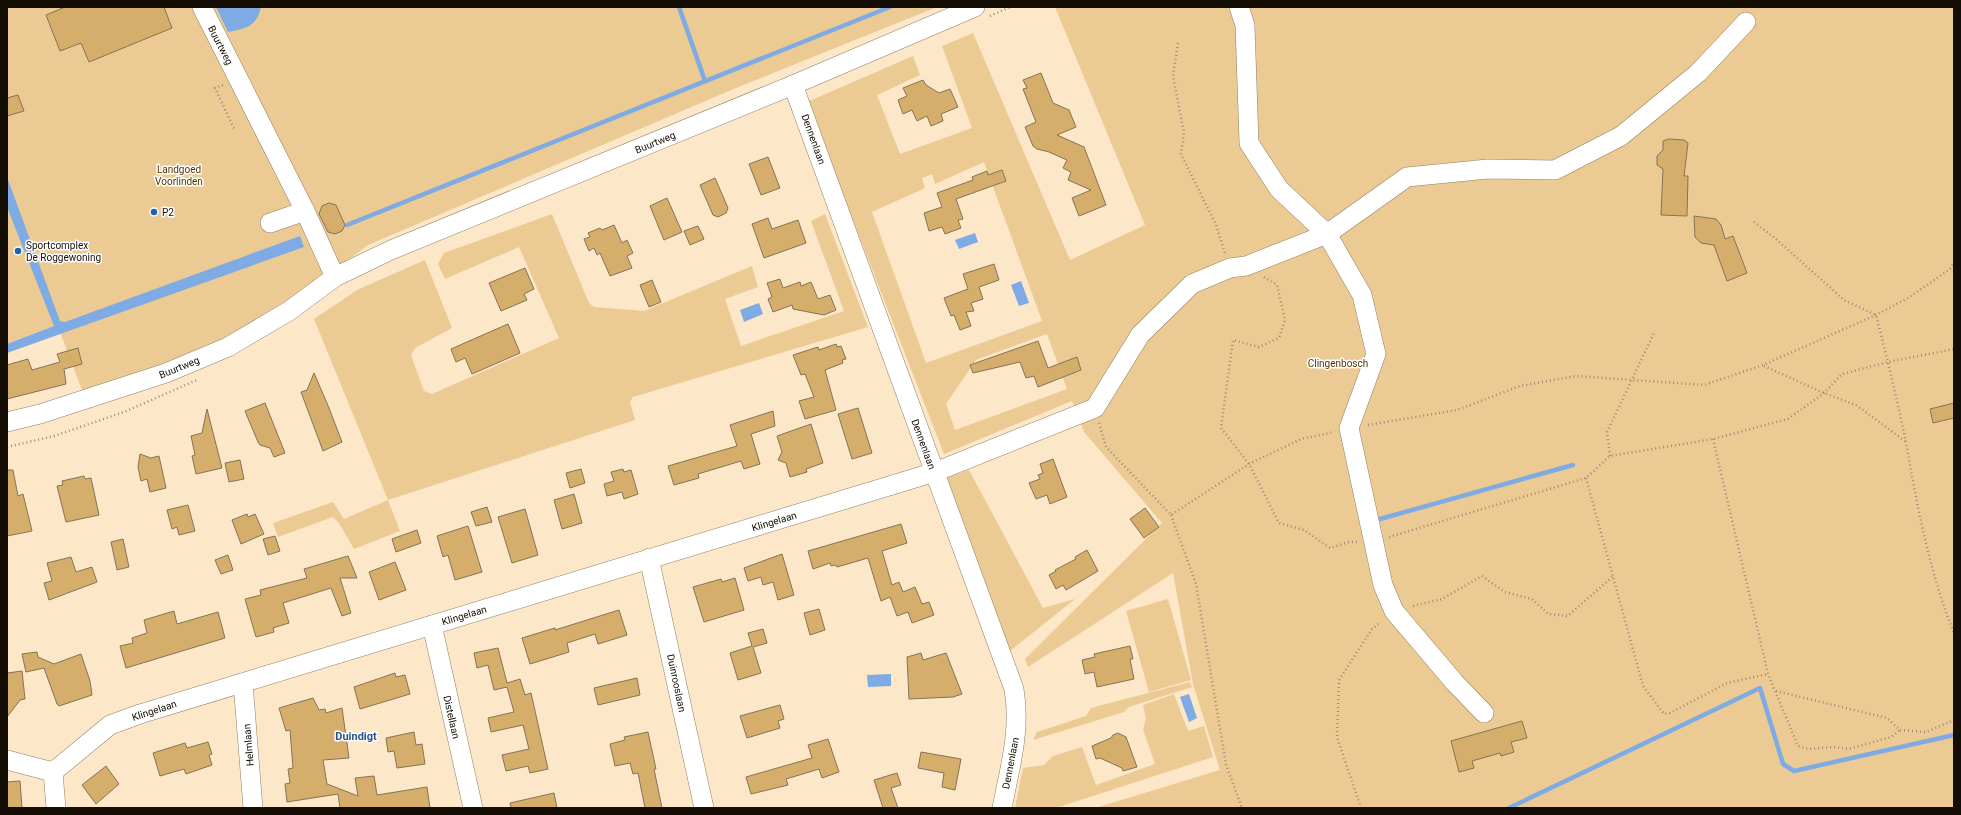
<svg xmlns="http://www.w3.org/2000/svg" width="1961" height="815" font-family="Roboto,sans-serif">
	<rect width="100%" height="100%" fill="#fce7c8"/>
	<g fill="#ecca93" fill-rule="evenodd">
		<polygon points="7,7 937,7 736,88 368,245 322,280 202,352 83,393 51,308 48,309 54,326 7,344"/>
		<path d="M1055,7H1954V808H1095L1220,770L1193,684L1173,573L1028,667L1025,659L1162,523L1084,432L1072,401L944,454L807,102L913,56L920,75L877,95L900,154L972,128L942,46L973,33L1070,260L1145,225ZM984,162L1042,321L926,363L872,212L925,188L922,178L932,174L935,184ZM1047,334L1067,389L955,430L946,404L976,360Z"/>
		<polygon points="552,214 589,303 594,307 644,311 752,266 758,287 725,299 741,346 844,311 811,221 825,214 868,327 633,397 630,402 635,420 388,500 400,531 354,549 339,523 333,517 278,537 273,523 333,502 344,519 388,500 314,319 357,290 425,260 452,328 415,348 411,355 424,391 432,394 559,338 519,247 445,279 438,264 444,253"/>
		<polygon points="969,470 1043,608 1075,599 1010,651 946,478"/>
		<polygon points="1168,599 1191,680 1149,692 1126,611"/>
		<polygon points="1190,682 1192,687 1129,707 1124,712 1033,740 1037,732 1086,716 1091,708"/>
		<polygon points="1174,694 1188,731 1204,726 1213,757 1056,808 1015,808 1023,768 1044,765 1053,756 1082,747 1096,785 1155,764 1143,729 1146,719 1143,705"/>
	</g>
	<g fill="#7fabe4">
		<path d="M216,7H261C256,27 247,28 228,32Z"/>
		<polygon points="7,177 60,321 65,322 300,236 304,247 7,353 7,344 54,326 7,207"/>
		<polygon points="975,233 978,242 959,249 955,240"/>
		<polygon points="1021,281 1029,303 1019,306 1011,285"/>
		<polygon points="759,303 763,314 744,322 740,310"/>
		<polygon points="891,674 891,686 868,687 867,675"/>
		<polygon points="1189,694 1197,718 1189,722 1180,697"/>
	</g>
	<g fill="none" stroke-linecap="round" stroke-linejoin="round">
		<g stroke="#7fabe4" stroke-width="4.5">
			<polyline points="679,7 705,81"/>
			<path d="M347,225C527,151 709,80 890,7"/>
			<polyline points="1380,519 1573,465"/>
			<polyline points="1509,808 1760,688 1783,764 1794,771 1954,735"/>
		</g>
	</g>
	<g fill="#d6ae6c" stroke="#857356">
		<polygon points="65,7 164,7 172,28 89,62 81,43 60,51 46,15"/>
		<polygon points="1041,73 1053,103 1069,110 1076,127 1057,135 1084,147 1106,205 1079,216 1072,198 1091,190 1068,180 1071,172 1063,168 1067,160 1049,152 1037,149 1033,146 1025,127 1036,122 1023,89 1027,88 1023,80"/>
		<polygon points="923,80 926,85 939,93 950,89 958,107 941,114 943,121 931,126 927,116 917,121 912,110 903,114 898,100 907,96 903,88"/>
		<polygon points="18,95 24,111 7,116 7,98"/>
		<polygon points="1669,139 1684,140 1688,143 1684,176 1688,176 1687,216 1661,215 1663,169 1657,165 1657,156 1663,150 1663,141"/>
		<polygon points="768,157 780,188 761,195 749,164"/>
		<polygon points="1002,170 1006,181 956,199 963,219 958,220 961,228 945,234 942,227 929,231 924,213 942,207 937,193 973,180 972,177 987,171 988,175"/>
		<polygon points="715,178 728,208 726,213 718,217 713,215 700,185"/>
		<polygon points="667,198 682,232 664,240 650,206"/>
		<polygon points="329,203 336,205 345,225 342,231 335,234 328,232 319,214 322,206"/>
		<polygon points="1694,216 1716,219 1721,225 1725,239 1733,236 1747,273 1727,281 1714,245 1701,243 1695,237"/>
		<polygon points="768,218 772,229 798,220 806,243 764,258 752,224"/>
		<polygon points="614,225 622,243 627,240 633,253 627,256 632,268 610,276 600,253 597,255 594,248 589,251 584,239 590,237 588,233 600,228 602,230"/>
		<polygon points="698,226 704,239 690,245 684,231"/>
		<polygon points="994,264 999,280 979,287 983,299 971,303 974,311 966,312 971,326 960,330 954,315 951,316 944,298 968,289 963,274"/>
		<polygon points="525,268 534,289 524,294 527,300 501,311 489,283"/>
		<polygon points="780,279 783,288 800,282 801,286 811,282 818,299 830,295 836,310 824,315 793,309 792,305 773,312 768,299 772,297 767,283"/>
		<polygon points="652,280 661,302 649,307 640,285"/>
		<polygon points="508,324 520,353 472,374 465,358 456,362 451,349"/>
		<polygon points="1038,341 1048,368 1077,357 1081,370 1038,387 1034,376 1026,378 1020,362 973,373 970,365"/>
		<polygon points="836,344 837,347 841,346 846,359 842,360 843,363 825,370 836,410 805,419 799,401 814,397 805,374 801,375 793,355 818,347 819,350"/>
		<polygon points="78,348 82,364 64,369 66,384 7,399 7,365 28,359 32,370 60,362 57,354"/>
		<polygon points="314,373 329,408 342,442 323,451 301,392 307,390"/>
		<polygon points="265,403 285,453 274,457 270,448 260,445 258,442 245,411"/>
		<polygon points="1954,403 1954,418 1933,423 1930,409"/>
		<polygon points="858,408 872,453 852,459 838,414"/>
		<polygon points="207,409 222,468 196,474 192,456 195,455 191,436 202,433"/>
		<polygon points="773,411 775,426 751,434 760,464 744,469 741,461 698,474 699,478 674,485 668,466 737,446 730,425"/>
		<polygon points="811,424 823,463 806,469 807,472 790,477 786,463 778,460 782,452 777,436"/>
		<polygon points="140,454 151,458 159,456 166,488 150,492 147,479 141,481 138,467"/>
		<polygon points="1053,459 1067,497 1050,504 1047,495 1036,499 1029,483 1040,479 1038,475 1043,473 1040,464"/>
		<polygon points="240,460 244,479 229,482 225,463"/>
		<polygon points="581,469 585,483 570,488 566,473"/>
		<polygon points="623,469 624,472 631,470 638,494 624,499 622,492 607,496 604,484 614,481 611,472"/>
		<polygon points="7,470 13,470 18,496 23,494 32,531 7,536"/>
		<polygon points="84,476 85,479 91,478 99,515 66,522 57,486 63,485 62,481"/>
		<polygon points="574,494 582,523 562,529 554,500"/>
		<polygon points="188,505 195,531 179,535 177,527 172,529 167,510"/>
		<polygon points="487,507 492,522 476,526 471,512"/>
		<polygon points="1145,508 1159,527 1144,538 1130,519"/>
		<polygon points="525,509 538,555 512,563 498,517"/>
		<polygon points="247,514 248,517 255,514 264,534 241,544 232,520"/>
		<polygon points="901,524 907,543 882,551 892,585 899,582 903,592 915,587 922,604 929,602 934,615 912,623 908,612 897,616 890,597 881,601 868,558 837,567 836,565 831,566 830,563 813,569 808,551"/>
		<polygon points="468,526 482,572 455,580 448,555 443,557 437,536"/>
		<polygon points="417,530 421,543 396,552 392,539"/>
		<polygon points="275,536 280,551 268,555 263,539"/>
		<polygon points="123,539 129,567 117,570 111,542"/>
		<polygon points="1087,550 1098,571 1066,590 1063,585 1056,589 1049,575 1056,571 1055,570 1076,559 1075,557"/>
		<polygon points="782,554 794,595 778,600 773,582 763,585 761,577 748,581 744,568"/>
		<polygon points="228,555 233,570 221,574 215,560"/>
		<polygon points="348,556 357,578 340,578 351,613 342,616 331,588 283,603 289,623 273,628 274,632 256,637 245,599 261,595 260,590 307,578 304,569"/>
		<polygon points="71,557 76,572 92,567 97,582 49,600 44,583 52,581 47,563"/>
		<polygon points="395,562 406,590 379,600 369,572"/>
		<polygon points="735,578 744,610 704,622 693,587 721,579 722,582"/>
		<polygon points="819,609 825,630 810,635 804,613"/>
		<polygon points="619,610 627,635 598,644 595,634 567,643 569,652 530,664 522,638 555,628 555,630"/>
		<polygon points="174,611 177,624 218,612 225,638 126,668 120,646 133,643 132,638 147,633 144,620"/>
		<polygon points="763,629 767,643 753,647 761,673 738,680 730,653 752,646 748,633"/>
		<polygon points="1130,646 1133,659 1130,659 1134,679 1097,687 1094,672 1085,674 1082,660 1095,657 1094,654"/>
		<polygon points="498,648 507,683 520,679 525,695 531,693 548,769 530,773 528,766 506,771 502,755 529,749 523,725 491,732 488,718 514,712 507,687 494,690 488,665 477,668 474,653"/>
		<polygon points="37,652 38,657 54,664 81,654 90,681 92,695 59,706 57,704 44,668 26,672 22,654"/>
		<polygon points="921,653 923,660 946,653 962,694 953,697 909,699 907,657"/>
		<polygon points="22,671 25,699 20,700 7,717 7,673"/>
		<polygon points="395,673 396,677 405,675 410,694 360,709 354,687"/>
		<polygon points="637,678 640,695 598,705 594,688"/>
		<polygon points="313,698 319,710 325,709 326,713 342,708 349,758 323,760 327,784 358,796 355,778 374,776 377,795 427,787 430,808 340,808 338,794 287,802 285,784 290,783 288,769 293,768 290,730 286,731 279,708"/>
		<polygon points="780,705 784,719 778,721 780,728 747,738 740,716"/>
		<polygon points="1522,721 1527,738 1511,742 1514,752 1501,756 1500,753 1472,761 1474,768 1459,772 1451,741"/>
		<polygon points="414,732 416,745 422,744 425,764 397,768 394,751 388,752 386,738"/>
		<polygon points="648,732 656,769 654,769 662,808 645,808 638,773 633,774 630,763 615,766 610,744 625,740 624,737"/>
		<polygon points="1118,733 1126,737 1137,767 1123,771 1122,768 1100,758 1096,759 1092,746 1111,738 1113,735"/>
		<polygon points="828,739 839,772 822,778 819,769 786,779 788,785 751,794 746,777 812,758 808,745"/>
		<polygon points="208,742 212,754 209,755 212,765 186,774 184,769 160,776 153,753 185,743 187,748"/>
		<polygon points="921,752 961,759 955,790 942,787 944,773 918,768"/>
		<polygon points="106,766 119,784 96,804 82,785"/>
		<polygon points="897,773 901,785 891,788 898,808 883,808 874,780"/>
		<polygon points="20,781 22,808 7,808 7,782"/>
		<polygon points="554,793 557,808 511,808 510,803"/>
	</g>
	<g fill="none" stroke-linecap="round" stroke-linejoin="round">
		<defs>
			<g id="minor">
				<polyline points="202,7 305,211 335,277"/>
				<polyline points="1239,7 1245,25 1249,143 1279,189 1327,234 1362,295 1376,354 1349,428 1383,585 1394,611 1455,683 1484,713"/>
				<path d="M793,85L1014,689C1021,730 1010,767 1002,808"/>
				<polyline points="270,223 305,211"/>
				<polyline points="7,422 40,414 166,373 228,347 289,311 335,277 391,250 793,85 975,7"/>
				<polyline points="649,558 704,808"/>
				<polyline points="432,625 473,808"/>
				<polyline points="243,683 253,808"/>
				<polyline points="7,760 53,772 110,725 140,714 935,472 1095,408 1140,335 1192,284 1230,268 1246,266 1327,234 1407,177 1488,169 1555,170 1621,136 1698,73 1746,22"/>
				<polyline points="53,772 56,808"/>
			</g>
		</defs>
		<use href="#minor" stroke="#917f62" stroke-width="20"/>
		<g stroke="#9d8e78" stroke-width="2.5" stroke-dasharray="1 3" stroke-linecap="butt">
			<polyline points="990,16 1010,7"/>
			<polyline points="1178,43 1173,76 1184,133 1181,154 1216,225 1225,253"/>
			<polyline points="223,85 215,88 235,131"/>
			<path d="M1754,222L1776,239L1844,300L1876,315C1887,357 1897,400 1906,442C1917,506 1930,574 1954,633"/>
			<polyline points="1264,277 1277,285 1285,320 1279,338 1259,347 1233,340 1221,428 1249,464 1279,523 1304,530 1330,548 1349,542 1357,542"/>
			<polyline points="1764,366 1824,393 1856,405 1905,441"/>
			<polyline points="1099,423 1106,447 1171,515 1249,464 1301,439 1334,432"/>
			<polyline points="1368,425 1457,410 1520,386 1576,376 1704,385 1763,365 1876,315 1908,298 1950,269 1954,263"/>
			<polyline points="1713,439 1768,674 1798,746 1808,749 1833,747 1849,749 1891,737 1900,730"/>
			<polyline points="7,447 54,436 124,412 197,380"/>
			<polyline points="1610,456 1607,432 1655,331"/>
			<polyline points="1586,478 1643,686 1664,714 1670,713 1727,683 1768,674"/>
			<polyline points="1171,515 1196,584 1226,765 1242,808"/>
			<polyline points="1389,537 1586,478 1610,456 1713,439 1788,419 1824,393 1842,374 1888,362 1954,349"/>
			<polyline points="1413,606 1442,599 1482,576 1505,592 1532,599 1548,614 1568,616 1613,576"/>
			<polyline points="1776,691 1887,718 1900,730 1926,732 1954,720"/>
			<polyline points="1361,808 1337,737 1339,680 1372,629 1381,622"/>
		</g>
		<use href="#minor" stroke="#fff" stroke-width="19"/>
	</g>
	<g fill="#1f63b3" stroke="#fff" stroke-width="1.5">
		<circle cx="154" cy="212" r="4"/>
		<circle cx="18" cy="251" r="4"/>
	</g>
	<g text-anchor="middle" stroke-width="3" stroke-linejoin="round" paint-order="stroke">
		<g font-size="10" fill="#150e04" stroke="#fff">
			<text transform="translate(221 45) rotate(63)" y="4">Buurtweg</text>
			<text transform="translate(814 139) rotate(70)" y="4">Dennenlaan</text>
			<text transform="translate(655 142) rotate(-22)" y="4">Buurtweg</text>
			<text transform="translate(179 367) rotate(-22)" y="4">Buurtweg</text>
			<text transform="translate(924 444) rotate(70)" y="4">Dennenlaan</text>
			<text transform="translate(774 521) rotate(-17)" y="4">Klingelaan</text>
			<text transform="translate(464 615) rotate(-17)" y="4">Klingelaan</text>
			<text transform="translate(677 683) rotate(78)" y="4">Duinrooslaan</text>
			<text transform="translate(154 710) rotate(-18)" y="4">Klingelaan</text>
			<text transform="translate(452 717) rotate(77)" y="4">Distellaan</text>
			<text transform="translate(248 745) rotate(-95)" y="4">Helmlaan</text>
			<text transform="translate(1010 763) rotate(-79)" y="4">Dennenlaan</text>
		</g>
		<g font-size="10" fill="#513600" stroke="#fff">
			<text x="179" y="173">Landgoed<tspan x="179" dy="12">Voorlinden</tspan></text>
			<text x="1338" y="367">Clingenbosch</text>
		</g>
		<g font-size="10" fill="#150e04" stroke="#fff" text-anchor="start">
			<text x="162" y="216">P2</text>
			<text x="26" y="249">Sportcomplex<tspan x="26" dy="12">De Roggewoning</tspan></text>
		</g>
		<g font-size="11" font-weight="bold" fill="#2a5489" stroke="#fff">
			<text x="356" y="740">Duindigt</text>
		</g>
	</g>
	<rect width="1961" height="815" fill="none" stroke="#150e04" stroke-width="16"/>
</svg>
